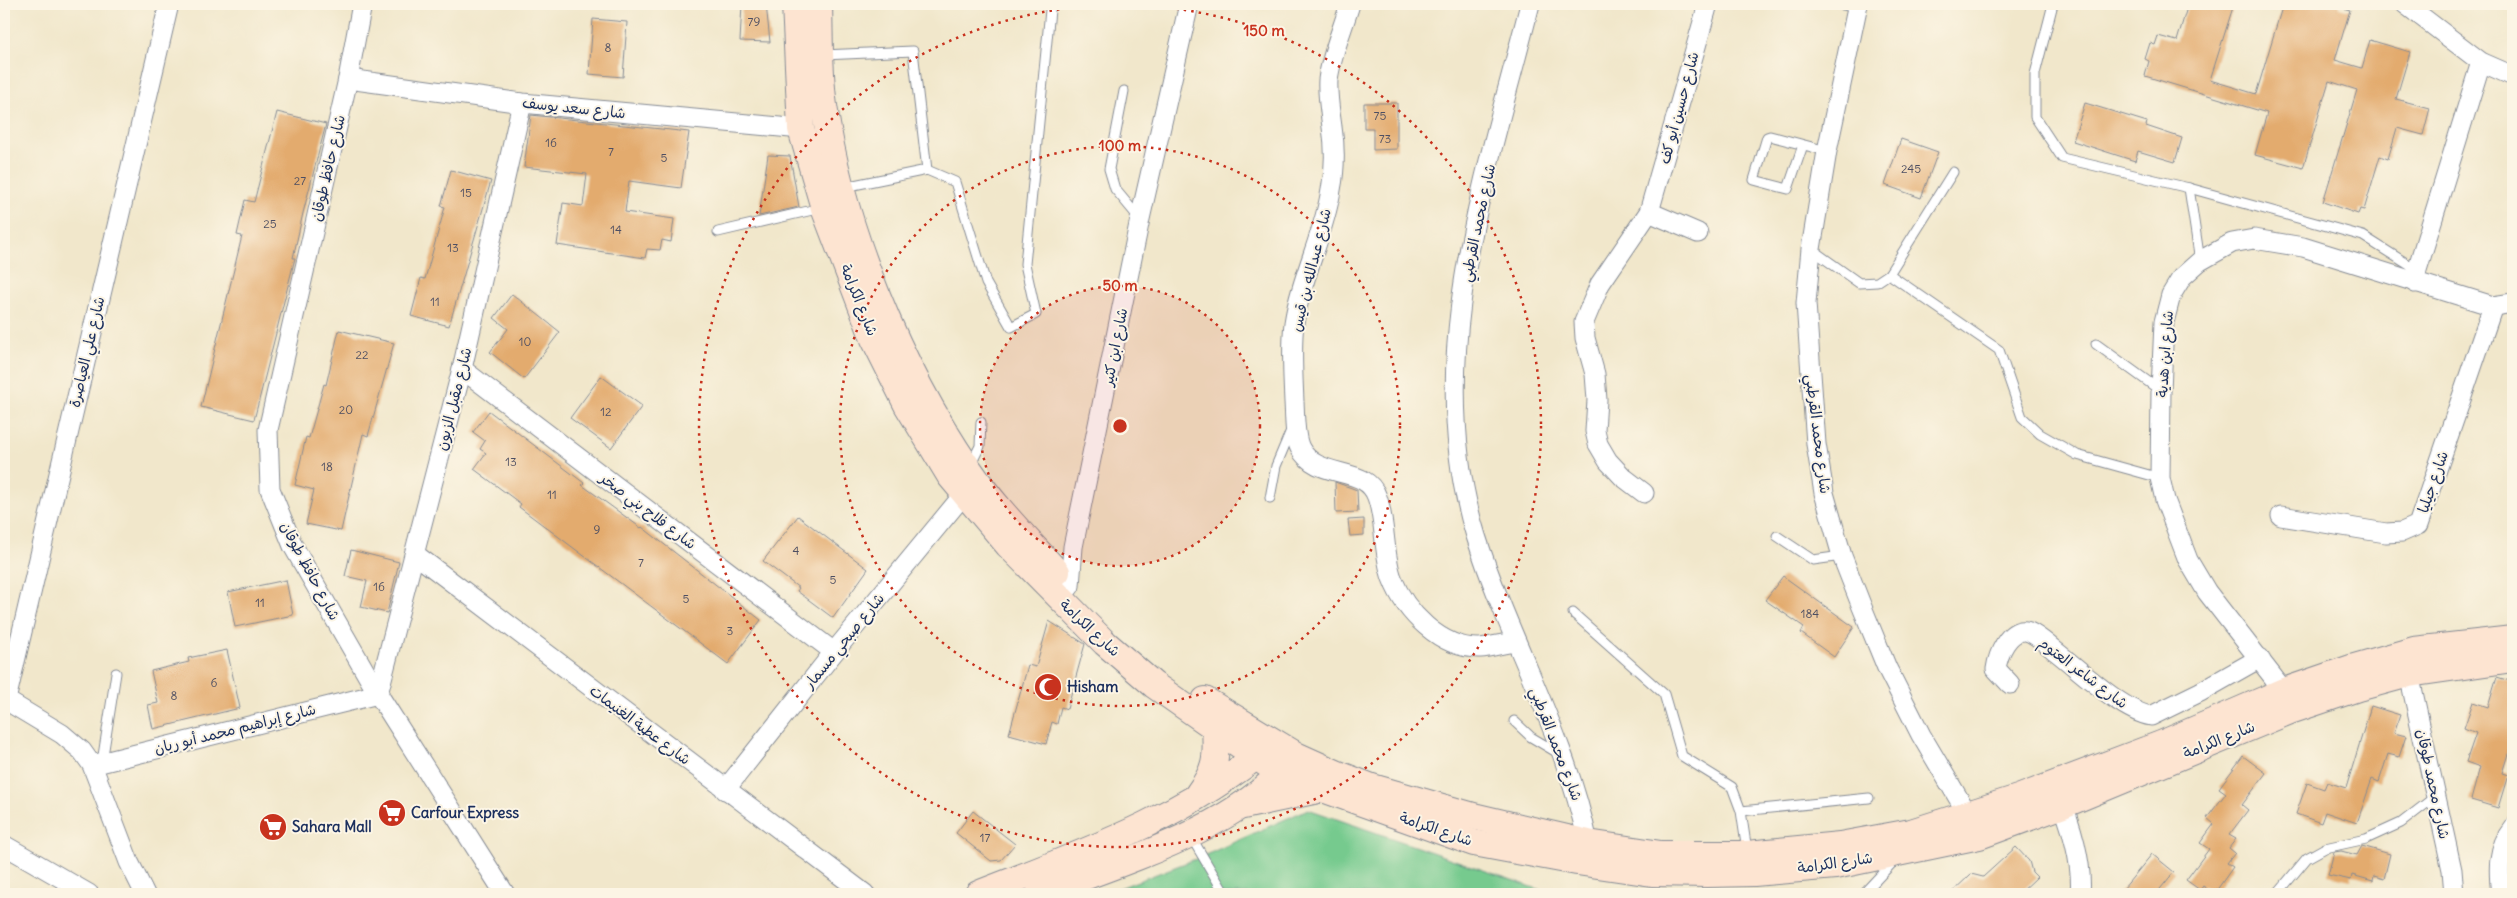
<svg xmlns="http://www.w3.org/2000/svg" width="2517" height="898" font-family="Delius,'Playpen Sans Arabic',sans-serif">
	<rect width="100%" height="100%" fill="#fcf5e5"/>
	<filter id="ink" filterUnits="userSpaceOnUse"><feTurbulence type="fractalNoise" baseFrequency=".02" numOctaves="2"/><feDisplacementMap in="SourceGraphic" scale="10" xChannelSelector="R" yChannelSelector="G"/><feConvolveMatrix kernelMatrix="1 2 1 2 8 2 1 2 1" color-interpolation-filters="sRGB"/></filter>
	<filter id="wash" filterUnits="userSpaceOnUse"><feTurbulence type="fractalNoise" baseFrequency=".0096" numOctaves="4" result="noise"/><feDisplacementMap in="SourceGraphic" scale="20" xChannelSelector="R" yChannelSelector="G"/><feGaussianBlur stdDeviation="1.12" result="paint"/><feColorMatrix in="noise" values="0 0 0 0 0 0 0 0 0 0 0 0 0 0 0 0 0 1.4 0 .05"/><feComposite in="paint" operator="in"/></filter>
	<g filter="url(#wash)">
		<rect width="100%" height="100%" fill="#f1e7cb"/>
		<polygon fill="#76ca8e" stroke="#487c76" points="1308,809 1552,894 1104,894 1201,857"/>
		<g id="blocks">
			<g fill="#e3ab6e">
				<polygon points="742,4 766,4 770,42 740,41"/>
				<polygon points="2188,4 2234,4 2210,80 2256,94 2283,4 2340,4 2339,7 2350,10 2335,60 2362,68 2370,40 2410,52 2396,99 2430,108 2423,135 2397,128 2388,159 2380,156 2364,210 2360,209 2358,214 2323,202 2357,90 2329,81 2303,168 2255,155 2267,113 2145,76 2149,61 2145,59 2150,43 2155,45 2158,36 2177,41"/>
				<polygon points="593,19 627,22 623,77 589,74"/>
				<polygon points="1364,103 1397,103 1397,149 1373,150 1373,128 1364,128"/>
				<polygon points="2085,103 2147,122 2146,126 2182,138 2175,162 2138,151 2135,161 2073,141"/>
				<polygon points="277,112 326,124 303,213 293,258 295,258 254,420 201,407 242,236 237,235 245,200 254,202"/>
				<polygon points="531,115 689,132 681,188 629,181 625,212 674,219 671,242 662,240 660,250 647,249 645,258 557,245 563,203 583,206 587,174 524,167"/>
				<polygon points="1901,139 1938,152 1921,198 1885,185"/>
				<polygon points="768,155 790,156 799,207 759,216"/>
				<polygon points="451,170 491,181 449,326 411,316 421,278 425,279 445,207 441,206"/>
				<polygon points="512,294 560,332 524,379 490,352 508,329 494,318"/>
				<polygon points="339,330 394,343 368,436 363,434 341,531 306,524 314,490 295,485 306,437 309,438 324,384 326,385"/>
				<polygon points="601,376 642,406 611,448 570,418"/>
				<polygon points="489,411 584,483 582,485 641,528 642,527 761,620 728,664 519,507 521,504 474,469 486,453 480,449 485,441 473,432"/>
				<polygon points="1335,482 1357,490 1358,512 1336,513"/>
				<polygon points="798,516 868,569 833,618 797,591 799,588 763,561"/>
				<polygon points="1364,519 1364,535 1350,536 1348,520"/>
				<polygon points="351,550 399,562 387,613 361,607 367,581 345,576"/>
				<polygon points="1783,576 1854,627 1834,657 1801,633 1804,627 1765,600"/>
				<polygon points="286,580 293,615 235,627 228,592"/>
				<polygon points="1049,621 1085,644 1067,709 1061,707 1057,724 1052,722 1046,744 1009,734 1028,665 1036,667"/>
				<polygon points="227,650 240,708 153,729 148,705 158,703 151,671 189,662 188,658"/>
				<polygon points="2497,677 2513,682 2513,738 2502,773 2508,775 2498,808 2471,800 2480,767 2466,762 2476,733 2464,728 2473,702 2488,707"/>
				<polygon points="2371,706 2400,715 2394,733 2406,736 2399,757 2388,754 2379,782 2372,779 2357,823 2325,812 2321,823 2296,814 2307,783 2324,789 2327,782 2346,788"/>
				<polygon points="2243,756 2266,773 2242,805 2248,810 2229,835 2236,839 2229,848 2235,853 2227,863 2233,867 2214,894 2203,886 2200,890 2186,880 2209,849 2200,843 2214,824 2207,818 2226,793 2219,788"/>
				<polygon points="973,811 1015,844 1001,860 991,861 956,833"/>
				<polygon points="2362,846 2390,854 2384,879 2374,876 2373,881 2352,875 2351,880 2328,875 2334,852 2341,851 2357,855"/>
				<polygon points="2016,847 2029,861 2032,872 2037,877 2019,894 1950,894 1971,874 1983,877"/>
				<polygon points="2152,854 2174,872 2156,894 2119,894"/>
			</g>
		</g>
	</g>
	<g filter="url(#ink)">
		<use href="#blocks" fill-opacity="0" stroke="#868b94" stroke-width="1"/>
		<g fill="none" stroke-linecap="round" stroke-linejoin="round">
			<defs>
				<g id="lane">
					<polyline points="1839,4 1858,8"/>
					<polyline points="2053,4 2035,74 2035,117 2062,158 2189,188 2363,236 2417,270"/>
					<polyline points="823,55 913,51 927,170"/>
					<polyline points="1124,91 1109,169 1115,189 1140,219"/>
					<polyline points="1803,145 1788,189 1754,180 1767,137 1770,136 1827,151"/>
					<polyline points="844,187 927,170 955,182 986,283 1011,327 1036,314 1025,264 1050,10 1049,4"/>
					<polyline points="2189,188 2200,261"/>
					<polyline points="718,232 821,208"/>
					<polyline points="1811,249 1859,283 1877,282 1889,274 1953,172"/>
					<polyline points="1889,274 1999,350 2022,417 2040,434 2077,455 2160,478"/>
					<polyline points="2096,344 2161,391"/>
					<polyline points="971,464 980,446 981,422"/>
					<polyline points="1270,498 1276,466 1292,428"/>
					<polyline points="1777,536 1813,560 1842,556"/>
					<polyline points="1573,613 1664,694 1682,756 1732,787 1741,811 1747,851"/>
					<polyline points="1514,721 1531,737 1558,753"/>
					<polyline points="102,762 116,673"/>
					<polyline points="1741,811 1869,798"/>
					<polyline points="1190,835 1225,894"/>
					<polyline points="1863,894 1895,860"/>
					<polyline points="2277,894 2307,858 2325,848 2366,839 2401,823 2436,796"/>
				</g>
				<g id="street">
					<polyline points="362,4 348,79 268,430 270,489 293,546 378,694 505,894"/>
					<path d="M1350,4C1343,28 1331,55 1328,80C1327,96 1330,111 1332,127C1335,146 1335,170 1331,190C1324,235 1301,277 1294,323C1291,348 1293,376 1294,402C1295,415 1294,436 1300,448C1317,481 1366,464 1377,497C1386,522 1383,553 1392,578C1405,612 1441,649 1480,648C1492,647 1504,643 1515,642"/>
					<path d="M1530,4C1487,174 1421,360 1476,536C1509,640 1566,736 1588,843"/>
					<polyline points="1858,4 1827,151 1811,249 1806,303 1816,444 1824,493 1842,556 1862,607 1887,668 1921,735 1973,823"/>
					<polyline points="2405,4 2481,62 2513,76"/>
					<polyline points="348,79 522,103 801,129"/>
					<polyline points="1649,212 1698,233"/>
					<polyline points="2415,283 2417,270 2481,62"/>
					<polyline points="462,369 834,652"/>
					<polyline points="1644,493 1623,477 1608,461 1598,444 1595,431 1597,400 1595,374 1585,338 1584,322 1600,284 1649,212 1708,4"/>
					<polyline points="2281,516 2386,533 2402,532 2418,525 2493,306"/>
					<polyline points="416,555 865,894"/>
					<polyline points="1059,599 1070,586 1073,547 1140,219 1189,4"/>
					<polyline points="2409,674 2452,870 2454,894"/>
					<path d="M2010,684L1996,669C1998,655 2008,629 2026,631C2035,633 2047,644 2054,650C2079,669 2122,711 2151,716L2200,692L2260,658"/>
					<polyline points="2284,691 2207,592 2188,560 2165,500 2160,478 2161,391 2164,322 2171,295 2182,277 2200,261 2232,243 2254,239 2303,247 2493,306 2513,303"/>
					<polyline points="378,694 462,369 522,103"/>
					<polyline points="4,699 62,734 82,751 92,765 129,862 145,894"/>
					<polyline points="6,700 169,4"/>
					<polyline points="92,765 378,694"/>
					<polyline points="725,790 834,652 964,494"/>
					<path d="M2058,795C2071,822 2083,865 2080,894"/>
					<polyline points="4,845 89,894"/>
					<path d="M2501,894C2498,870 2497,848 2513,828"/>
				</g>
				<g id="secondary">
					<polyline points="795,4 801,129 824,208 874,339 907,405 950,476 1008,545 1105,643 1154,685 1281,774 1474,843 1577,862 1652,873 1707,874 1754,873 1835,866 1979,836 2063,805 2290,711 2358,688 2409,674 2513,659"/>
					<path d="M819,4C820,38 819,72 824,106C842,228 899,367 969,469C994,506 1027,539 1057,572"/>
					<polyline points="1205,700 1296,755 1336,773 1372,787 1477,817 1588,843 1661,854 1747,854 1840,845 1911,832 2018,798 2161,744 2284,691 2351,668 2414,650 2513,639"/>
					<path d="M1198,794C1216,770 1217,758 1215,728"/>
					<polyline points="1243,806 1323,789"/>
					<path d="M978,894C1080,854 1184,818 1269,746"/>
					<path d="M1039,894C1118,863 1237,829 1290,762"/>
				</g>
			</defs>
			<use href="#lane" stroke="#868b94" stroke-width="11"/>
			<use href="#street" stroke="#868b94" stroke-width="21"/>
			<use href="#secondary" stroke="#868b94" stroke-width="28"/>
			<use href="#lane" stroke="#fff" stroke-width="9"/>
			<use href="#street" stroke="#fff" stroke-width="19"/>
			<use href="#secondary" stroke="#fde4d1" stroke-width="26"/>
		</g>
	</g>
	<circle cx="1120" cy="426" r="140" fill="#c8321e" fill-opacity=".12"/>
	<g fill="none" stroke="#c8321e" stroke-width="2.5" stroke-dasharray="2.5 5">
		<circle cx="1120" cy="426" r="140"/>
		<circle cx="1120" cy="426" r="280"/>
		<circle cx="1120" cy="426" r="421"/>
	</g>
	<defs>
		<symbol id="mosque-disc" viewBox="-11 -11 22 22"><circle r="9.5" fill="#c8321e" stroke="#fcf5e5"/><path d="M3.5-4.9A6 6 0 1 0 3.5 4.9A5 5 0 1 1 3.5-4.9Z" fill="#fff"/></symbol>
		<symbol id="supermarket-disc" viewBox="-11 -11 22 22"><circle r="9.5" fill="#c8321e" stroke="#fcf5e5"/><path d="M-6-5.5h2.5l.6 2H6L4.5 2H-2.5L-4.4-4H-6ZM-1.5 3.2a1.3 1.3 0 1 0 .1 0ZM3 3.2a1.3 1.3 0 1 0 .1 0Z" fill="#fff"/></symbol>
	</defs>
	<g fill-rule="evenodd">
		<use href="#mosque-disc" x="1032" y="671" width="32" height="32"/>
		<use href="#supermarket-disc" x="376" y="797" width="32" height="32"/>
		<use href="#supermarket-disc" x="257" y="811" width="32" height="32"/>
	</g>
	<g text-anchor="middle" stroke-width="4" stroke-linejoin="round" paint-order="stroke">
		<g font-size="12" fill="#4d4e62">
			<text x="754" y="26">79</text>
			<text x="608" y="52">8</text>
			<text x="1380" y="120">75</text>
			<text x="1385" y="143">73</text>
			<text x="551" y="147">16</text>
			<text x="611" y="156">7</text>
			<text x="664" y="162">5</text>
			<text x="1911" y="173">245</text>
			<text x="300" y="185">27</text>
			<text x="466" y="197">15</text>
			<text x="270" y="228">25</text>
			<text x="616" y="234">14</text>
			<text x="453" y="252">13</text>
			<text x="435" y="306">11</text>
			<text x="525" y="346">10</text>
			<text x="362" y="359">22</text>
			<text x="346" y="414">20</text>
			<text x="606" y="416">12</text>
			<text x="511" y="466">13</text>
			<text x="327" y="471">18</text>
			<text x="552" y="499">11</text>
			<text x="597" y="534">9</text>
			<text x="796" y="555">4</text>
			<text x="641" y="567">7</text>
			<text x="833" y="584">5</text>
			<text x="379" y="591">16</text>
			<text x="686" y="603">5</text>
			<text x="260" y="607">11</text>
			<text x="1810" y="618">184</text>
			<text x="730" y="635">3</text>
			<text x="214" y="687">6</text>
			<text x="174" y="700">8</text>
			<text x="985" y="842">17</text>
		</g>
		<g font-size="15" fill="#1b2f5e" stroke="#fcf5e5">
			<text transform="translate(574 108) rotate(6)" y="5">شارع سعد يوسف</text>
			<text transform="translate(1679 108) rotate(-75)" y="5">شارع حسين أبو كف</text>
			<text transform="translate(328 168) rotate(-77)" y="5">شارع حافظ طوقان</text>
			<text transform="translate(1478 223) rotate(-78)" y="5">شارع محمد القرطبي</text>
			<text transform="translate(1311 270) rotate(-76)" y="5">شارع عبدالله بن قيس</text>
			<text transform="translate(859 300) rotate(68)" y="5">شارع الكرامة</text>
			<text transform="translate(1115 347) rotate(-79)" y="5">شارع ابن كثير</text>
			<text transform="translate(87 352) rotate(-77)" y="5">شارع علي العياصرة</text>
			<text transform="translate(2165 354) rotate(-86)" y="5">شارع ابن هدية</text>
			<text transform="translate(454 399) rotate(-76)" y="5">شارع مقبل الزبون</text>
			<text transform="translate(1818 434) rotate(83)" y="5">شارع محمد القرطبي</text>
			<text transform="translate(2433 482) rotate(-71)" y="5">شارع جيليا</text>
			<text transform="translate(648 511) rotate(37)" y="5">شارع فلاح بني صخر</text>
			<text transform="translate(310 571) rotate(62)" y="5">شارع حافظ طوقان</text>
			<text transform="translate(1090 628) rotate(43)" y="5">شارع الكرامة</text>
			<text transform="translate(844 641) rotate(-51)" y="5">شارع صبحي مسمار</text>
			<text transform="translate(2083 673) rotate(37)" y="5">شارع شاعر العتوم</text>
			<text transform="translate(640 725) rotate(37)" y="5">شارع عطية الغنيمات</text>
			<text transform="translate(235 729) rotate(-14)" y="5">شارع إبراهيم محمد أبو ريان</text>
			<text transform="translate(2219 740) rotate(-22)" y="5">شارع الكرامة</text>
			<text transform="translate(1556 744) rotate(69)" y="5">شارع محمد القرطبي</text>
			<text transform="translate(2433 784) rotate(78)" y="5">شارع محمد طوقان</text>
			<text transform="translate(1436 829) rotate(19)" y="5">شارع الكرامة</text>
			<text transform="translate(1835 863) rotate(-8)" y="5">شارع الكرامة</text>
		</g>
		<g font-size="15" font-weight="bold" fill="#1b2f5e" stroke="#fcf5e5" text-anchor="start">
			<text x="1067" y="692">Hisham</text>
			<text x="411" y="818">Carfour Express</text>
			<text x="292" y="832">Sahara Mall</text>
		</g>
	</g>
	<circle cx="1120" cy="426" r="8" fill="#c8321e" stroke="#fcf5e5" stroke-width="2.5"/>
	<g font-size="15" text-anchor="middle" font-weight="bold" fill="#c8321e" stroke="#fcf5e5" stroke-width="4" stroke-linejoin="round" paint-order="stroke">
		<text x="1264" y="36">150 m</text>
		<text x="1120" y="151">100 m</text>
		<text x="1120" y="291">50 m</text>
	</g>
	<rect width="2517" height="898" fill="none" stroke="#fcf5e5" stroke-width="20"/>
</svg>
